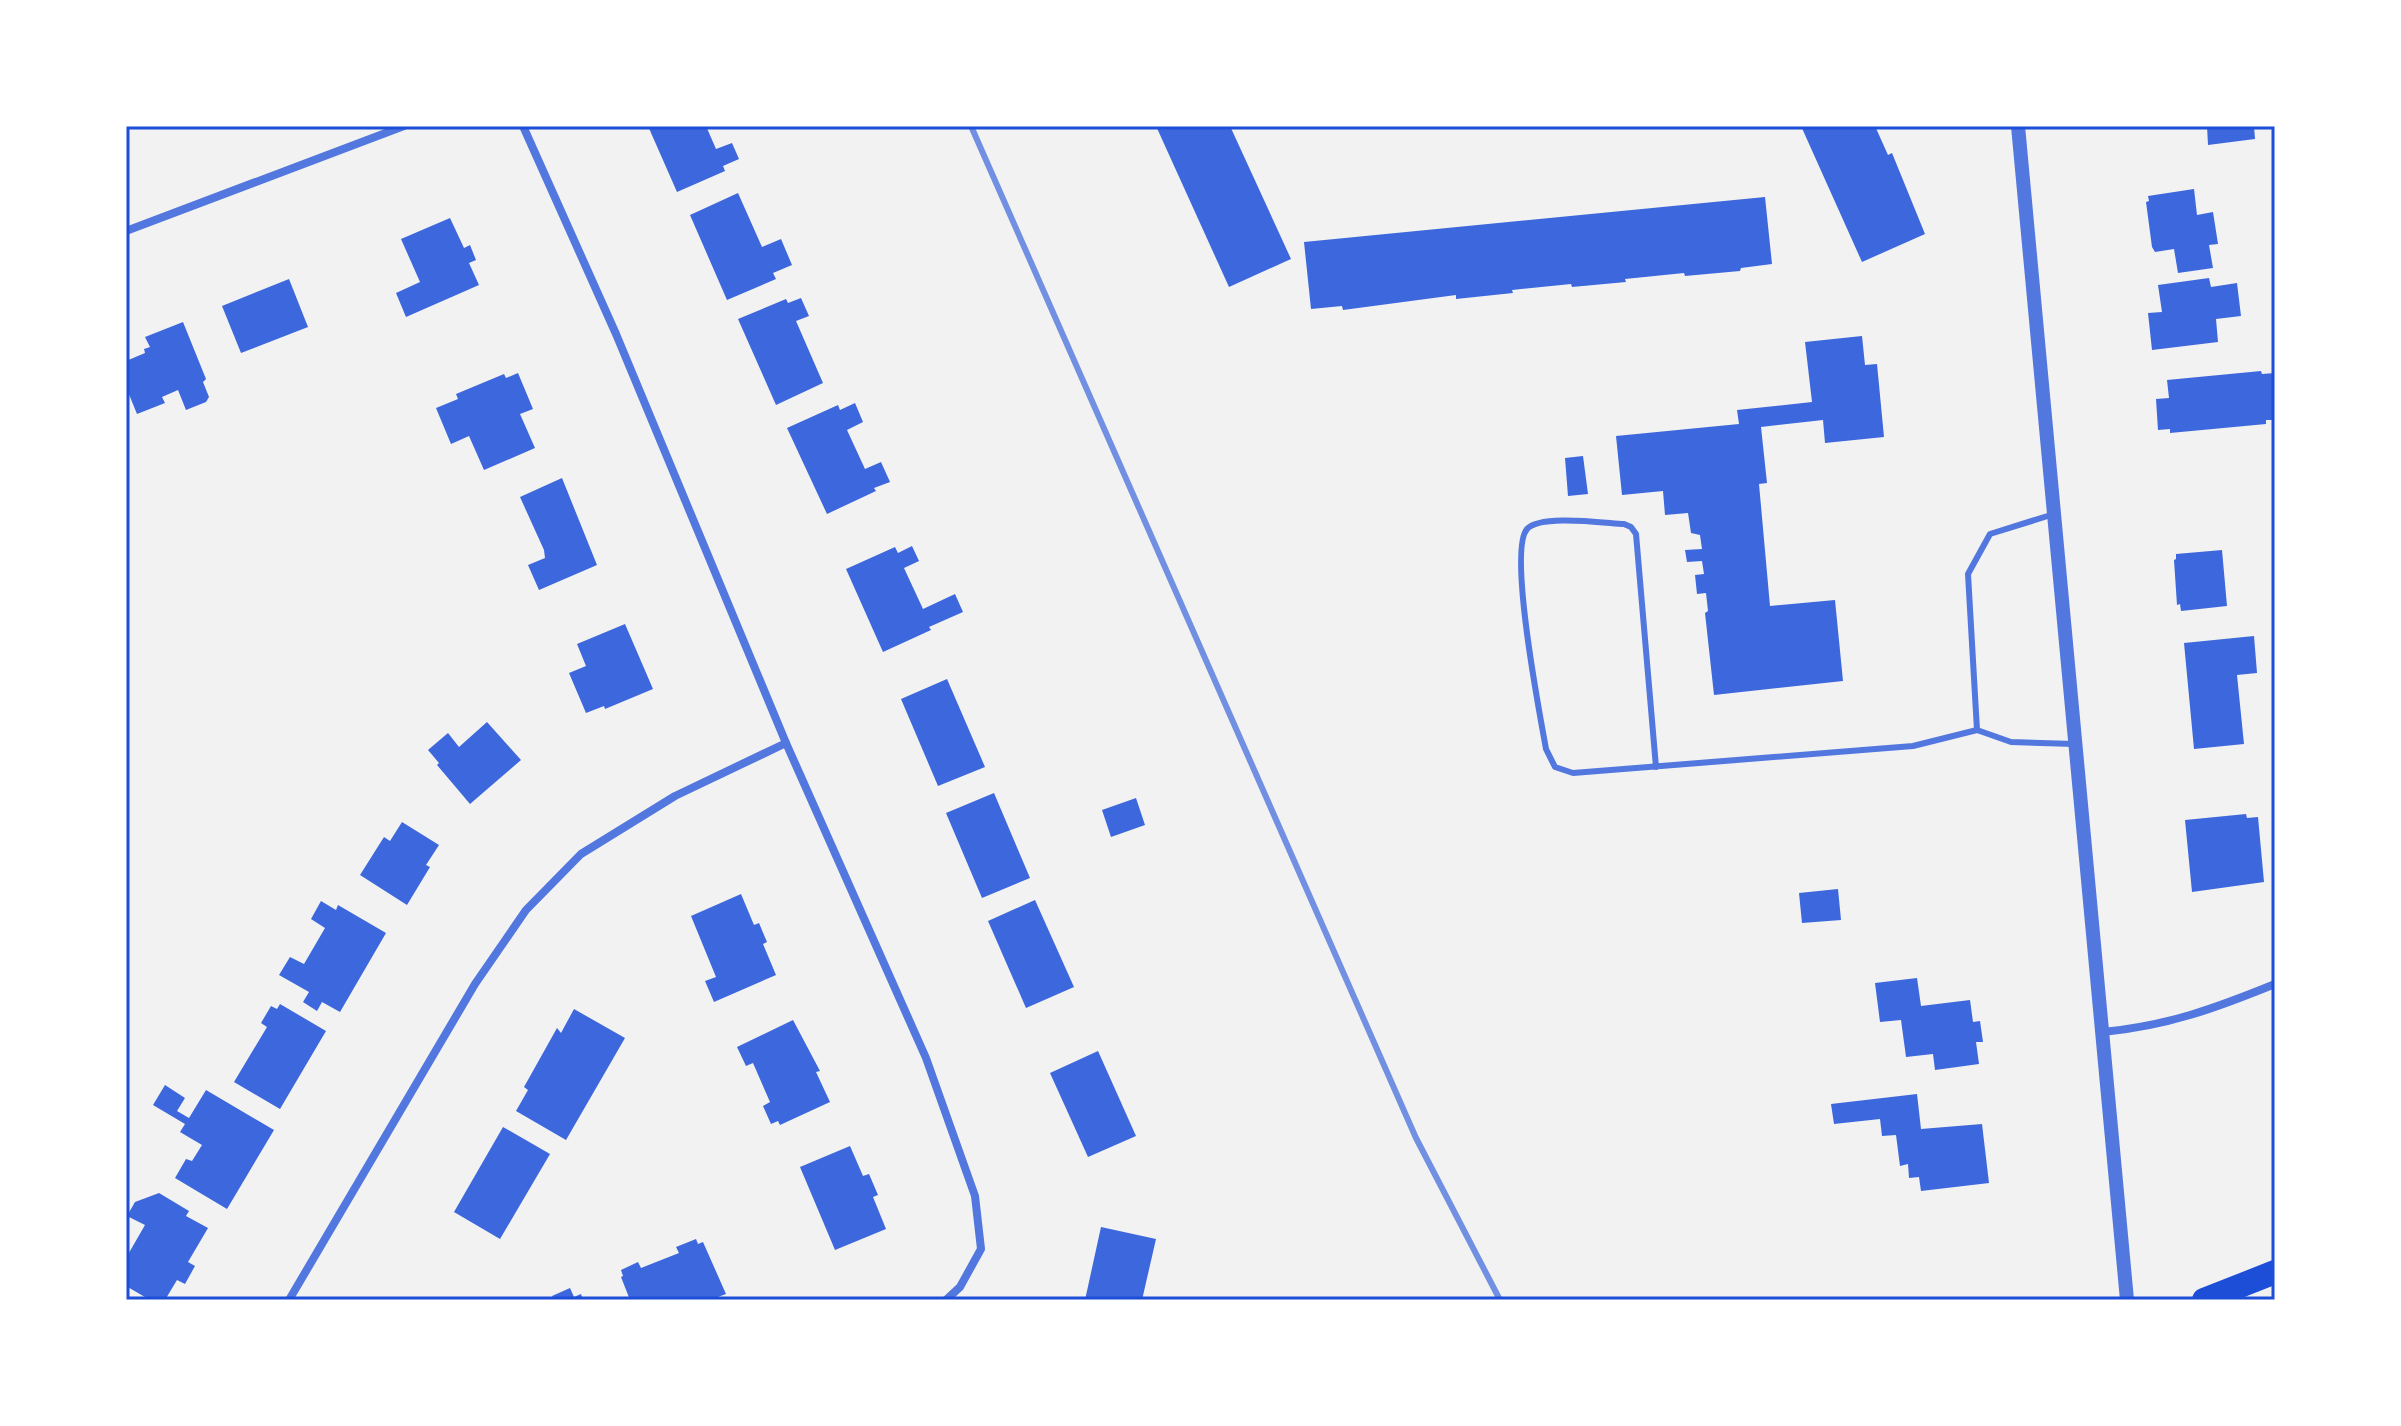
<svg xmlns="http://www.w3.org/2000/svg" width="2401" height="1426" font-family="'Archivo Narrow',sans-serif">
	<rect width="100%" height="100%" fill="#f2f2f2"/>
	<g fill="#3d67dc">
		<polygon points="648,126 706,126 716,149 732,143 739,159 723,166 725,171 677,192"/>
		<polygon points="1156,126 1230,126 1291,259 1229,287"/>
		<polygon points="1801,126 1875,126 1888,155 1892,153 1925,234 1862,262"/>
		<polygon points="2207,126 2254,126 2255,139 2208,145"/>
		<polygon points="2194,189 2197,215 2213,212 2218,244 2209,245 2213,268 2178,273 2174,249 2155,252 2152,247 2146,202 2149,201 2148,196"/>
		<polygon points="738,193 762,247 781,239 792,265 773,273 776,279 727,300 690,215"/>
		<polygon points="1765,197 1772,264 1741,268 1740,271 1685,276 1684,273 1625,279 1626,282 1572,287 1571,284 1512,290 1513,293 1456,299 1456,295 1343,310 1342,306 1311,309 1304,242"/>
		<polygon points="450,218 464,248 470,245 476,260 469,263 479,285 406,317 396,293 420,282 401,239"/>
		<polygon points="2209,278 2211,287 2237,283 2241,316 2216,319 2218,342 2152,350 2148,313 2162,312 2158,285"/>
		<polygon points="289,279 308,327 241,353 222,306"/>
		<polygon points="801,298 809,316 796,321 823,383 776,405 738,319 786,299 788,303"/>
		<polygon points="183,322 206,379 203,382 209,397 206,402 186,410 178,390 162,397 165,403 137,414 126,387 126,361 145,353 144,349 150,347 145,337"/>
		<polygon points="1862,336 1865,365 1877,364 1884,437 1825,443 1823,420 1761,427 1767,483 1759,484 1770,606 1835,600 1843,681 1714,695 1705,613 1708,611 1706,593 1697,594 1695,575 1704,574 1702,561 1687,562 1685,550 1702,549 1700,535 1691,533 1688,513 1665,515 1663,491 1622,495 1616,436 1739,424 1737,410 1812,402 1805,342"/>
		<polygon points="2261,371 2262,374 2275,373 2274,420 2266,420 2266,424 2170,433 2170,429 2158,430 2156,399 2169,398 2167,380"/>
		<polygon points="518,373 533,409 520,414 535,448 484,470 469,436 451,444 436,408 458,399 456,394 504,374 506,378"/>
		<polygon points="855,403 863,422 847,430 865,469 881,462 890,482 874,488 876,491 827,514 787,428 838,405 840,410"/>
		<polygon points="1583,456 1588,494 1568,496 1565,458"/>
		<polygon points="562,478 597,565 539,590 528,565 545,558 544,550 520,497"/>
		<polygon points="912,546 919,561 904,568 923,609 955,594 963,612 929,627 931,630 883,652 846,569 895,547 898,553"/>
		<polygon points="2222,550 2227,606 2181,611 2180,604 2177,605 2174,560 2176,559 2176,554"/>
		<polygon points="625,624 653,689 605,709 604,706 586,713 569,673 586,666 577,644"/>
		<polygon points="2254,636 2257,673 2237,675 2244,744 2194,749 2184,643"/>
		<polygon points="947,679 985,767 938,786 901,699"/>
		<polygon points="487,722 521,760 470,804 437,765 439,763 428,750 448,733 459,747"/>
		<polygon points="994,793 1030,878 982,898 946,813"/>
		<polygon points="1136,798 1145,825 1111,837 1102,810"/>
		<polygon points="2246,814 2247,818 2258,817 2264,882 2192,892 2185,820"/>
		<polygon points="402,822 439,845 426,865 430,867 407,905 360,875 384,837 390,841"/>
		<polygon points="1838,889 1841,920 1802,923 1799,893"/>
		<polygon points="741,894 754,925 759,923 767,942 763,944 776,975 714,1002 705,981 716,977 691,916"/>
		<polygon points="1035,900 1074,987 1026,1008 988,921"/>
		<polygon points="321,901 336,910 338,905 386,933 340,1012 322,1002 317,1011 303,1002 309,992 279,975 290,957 304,964 325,928 311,919"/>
		<polygon points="1917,978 1921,1006 1970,1000 1973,1022 1980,1021 1983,1042 1976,1042 1979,1064 1935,1070 1933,1054 1906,1057 1901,1020 1880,1022 1875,983"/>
		<polygon points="280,1004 326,1031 280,1109 234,1082 267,1027 261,1023 271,1006 277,1009"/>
		<polygon points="574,1009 625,1038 566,1140 516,1111 528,1090 524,1087 557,1028 561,1033"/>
		<polygon points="793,1020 820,1071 816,1072 830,1102 780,1125 778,1121 771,1124 763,1106 770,1102 753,1063 746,1066 737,1047"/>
		<polygon points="1098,1051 1136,1136 1088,1157 1050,1073"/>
		<polygon points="165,1085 185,1098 177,1111 189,1118 206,1090 274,1130 227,1209 175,1178 186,1159 192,1161 202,1145 180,1132 185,1124 153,1105"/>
		<polygon points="1917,1094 1921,1129 1982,1124 1989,1183 1921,1191 1919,1177 1909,1178 1908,1164 1900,1166 1896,1135 1882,1136 1880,1119 1834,1124 1831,1104"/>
		<polygon points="503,1127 550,1154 500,1239 454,1212"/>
		<polygon points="850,1146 863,1176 869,1174 878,1195 873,1197 886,1229 835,1250 800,1167"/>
		<polygon points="159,1193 189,1211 186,1216 208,1228 188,1262 195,1266 185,1284 177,1280 165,1300 150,1300 126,1286 126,1258 145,1225 127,1216 135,1202"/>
		<polygon points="1101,1227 1156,1239 1142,1300 1085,1300"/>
		<polygon points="696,1239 698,1244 703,1242 726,1294 710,1300 630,1300 621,1277 623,1276 621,1270 638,1262 641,1268 679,1253 676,1247"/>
		<polygon points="570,1288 574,1297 581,1294 583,1300 554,1300 552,1296"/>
	</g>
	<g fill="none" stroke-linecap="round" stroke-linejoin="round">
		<g stroke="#5277de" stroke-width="6">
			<polyline points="2054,514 1990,534 1968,574 1977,730 2011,742 2075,744"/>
			<path d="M1656,767L1636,534L1631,527L1624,524C1604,523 1540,514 1527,529C1508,551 1540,715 1546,749L1555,767L1573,773L1913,746L1977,730"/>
		</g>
		<g stroke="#5277de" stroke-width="8">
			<polyline points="523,126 616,334 786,743 926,1058 975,1196 981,1249 960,1287 946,1300"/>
			<polyline points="126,231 404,126"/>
			<path d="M2103,1032C2167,1026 2216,1008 2275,984"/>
			<polyline points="289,1300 475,984 526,910 581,854 675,796 786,743"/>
		</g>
		<polyline stroke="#5277de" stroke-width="14" points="2018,126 2127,1300"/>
		<polyline stroke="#1d4ed8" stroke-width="24" points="2204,1300 2275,1272"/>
		<polyline stroke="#7290e2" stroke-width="6" points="971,126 1416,1138 1500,1300"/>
	</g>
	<rect width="2401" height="1426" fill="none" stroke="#ffffff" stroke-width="256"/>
	<rect x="128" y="128" width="2145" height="1170" fill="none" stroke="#1d4ed8" stroke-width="3"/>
</svg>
